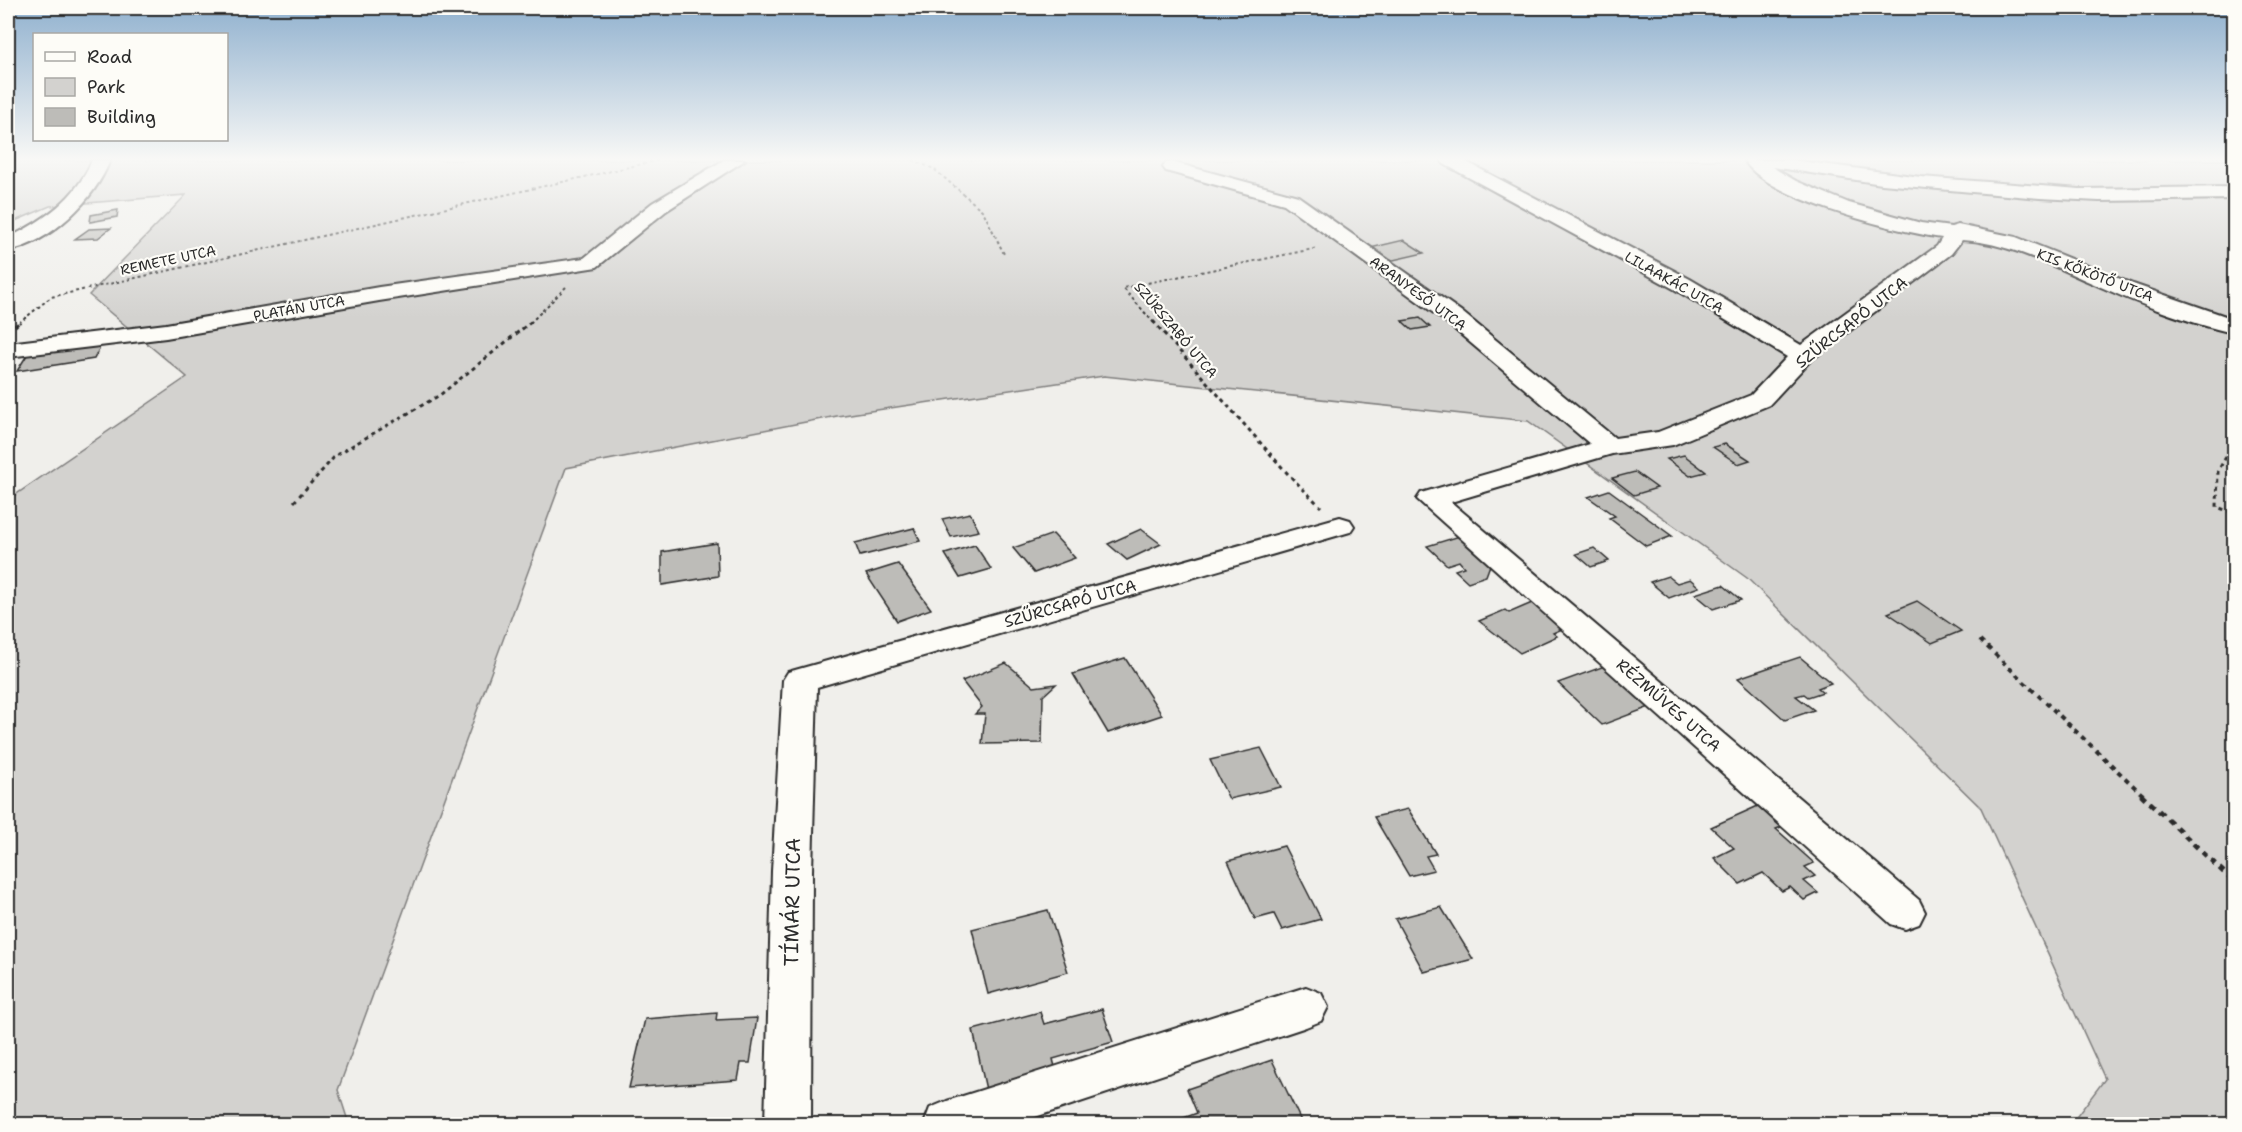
<svg xmlns="http://www.w3.org/2000/svg" width="2242" height="1132" font-family="'Shantell Sans',sans-serif">
	<rect width="100%" height="100%" fill="#f0efeb"/>
	<filter id="ink" filterUnits="userSpaceOnUse"><feTurbulence type="fractalNoise" baseFrequency=".0167" numOctaves="2"/><feDisplacementMap in="SourceGraphic" scale="12" xChannelSelector="R" yChannelSelector="G"/><feConvolveMatrix kernelMatrix="1 2 1 2 8 2 1 2 1" color-interpolation-filters="sRGB"/></filter>
	<g filter="url(#ink)">
		<polygon fill="#d3d2cf" stroke="#7f7e7d" stroke-width="1.5" points="8,160 2234,160 2234,1124 2071,1124 2105,1079 1981,808 1747,578 1528,421 1104,376 837,416 566,468 338,1090 349,1124 8,1124 8,500 187,377 89,295 186,195 50,206 8,224"/>
		<g fill="#bdbcb8" stroke="#2b2b2b" stroke-width="1.5">
			<polygon points="118,210 117,217 90,222 91,215"/>
			<polygon points="111,228 98,238 75,239 89,229"/>
			<polygon points="1404,240 1424,253 1389,261 1370,248"/>
			<polygon points="1420,318 1430,327 1412,330 1402,321"/>
			<polygon points="102,343 94,359 17,371 27,355"/>
			<polygon points="1725,444 1750,460 1738,464 1713,447"/>
			<polygon points="1684,455 1706,472 1690,476 1667,459"/>
			<polygon points="1635,472 1657,488 1634,495 1612,478"/>
			<polygon points="1609,490 1635,509 1672,536 1646,546 1609,518 1615,516 1588,497"/>
			<polygon points="970,513 979,531 951,537 942,519"/>
			<polygon points="914,528 920,541 860,556 855,543"/>
			<polygon points="1141,529 1161,544 1127,560 1108,544"/>
			<polygon points="1053,534 1075,558 1034,573 1013,548"/>
			<polygon points="1463,535 1494,563 1490,565 1486,576 1468,582 1455,570 1464,567 1459,561 1447,565 1427,546"/>
			<polygon points="717,543 718,576 662,585 662,552"/>
			<polygon points="975,545 991,569 960,578 945,554"/>
			<polygon points="1594,548 1609,561 1591,567 1576,554"/>
			<polygon points="898,564 931,609 897,621 866,574"/>
			<polygon points="1668,576 1677,583 1690,579 1699,587 1669,598 1650,582"/>
			<polygon points="1723,585 1741,600 1713,609 1695,594"/>
			<polygon points="1917,601 1961,631 1932,643 1888,613"/>
			<polygon points="1532,603 1562,629 1553,633 1557,636 1520,653 1479,621 1505,610 1509,613"/>
			<polygon points="1800,657 1831,683 1818,688 1823,692 1808,697 1804,694 1796,696 1814,710 1785,720 1738,678"/>
			<polygon points="1125,658 1162,715 1108,733 1073,674"/>
			<polygon points="1006,663 1034,687 1056,684 1043,696 1042,743 982,744 985,714 975,714 982,707 962,681"/>
			<polygon points="1610,664 1655,705 1602,725 1558,683"/>
			<polygon points="1261,748 1281,787 1229,799 1210,760"/>
			<polygon points="1767,802 1791,823 1776,829 1814,863 1805,867 1815,876 1804,881 1818,893 1804,900 1790,887 1782,891 1763,873 1740,884 1714,858 1734,848 1711,827"/>
			<polygon points="1408,809 1436,854 1426,856 1434,870 1409,876 1374,817"/>
			<polygon points="1284,846 1321,919 1282,930 1274,914 1255,919 1228,861"/>
			<polygon points="1441,907 1473,959 1424,972 1395,919"/>
			<polygon points="1048,910 1068,972 988,994 972,929"/>
			<polygon points="1102,1009 1113,1042 1053,1059 1058,1079 988,1099 973,1030 1040,1012 1044,1024"/>
			<polygon points="717,1013 716,1020 757,1018 750,1063 741,1063 738,1080 629,1088 645,1019"/>
			<polygon points="1272,1060 1302,1123 1183,1124 1181,1119 1197,1113 1187,1089"/>
		</g>
		<g fill="none" stroke-linecap="round" stroke-linejoin="round">
			<defs>
				<g id="minor">
					<path d="M92,160H110C95,200 50,243 8,251V238C43,221 77,198 92,160Z"/>
					<polygon points="724,160 745,160 666,211 597,267 379,301 166,338 8,357 8,343 166,324 379,287 584,258 652,203"/>
					<path d="M1441,160H1463L1690,279L1801,345L1937,246L1942,238C1899,232 1766,199 1744,160H1792L1921,177L2080,189L2234,187V199L2099,201L2040,198L1882,184L1772,167L1796,181L1849,203L1921,223L1951,227L1958,225L2016,237L2133,284L2234,319V333C2190,324 2129,300 2087,281C2046,263 2008,243 1962,240L1951,254L1810,361L1769,405L1673,445L1612,454L1451,502L1919,900L1925,912L1919,924L1905,929L1891,924L1417,499L1421,493L1590,444L1446,322L1284,204L1166,171L1163,167L1166,163L1172,162L1298,196L1462,312L1615,438L1658,432L1751,395L1787,357L1674,289L1444,164Z"/>
					<polygon points="1340,517 1350,520 1354,526 1350,532 817,687 812,871 811,1124 765,1124 772,871 783,680 788,672"/>
					<polygon points="1306,987 1321,993 1328,1007 1321,1021 1306,1027 1014,1124 924,1124 930,1108 947,1101"/>
				</g>
			</defs>
			<use href="#minor" stroke="#2b2b2b" stroke-width="4"/>
			<g stroke="#2b2b2b" stroke-width="2" stroke-dasharray="3 3" stroke-linecap="butt">
				<polyline points="913,160 934,169 983,211 1005,256"/>
				<polyline points="19,323 51,297 660,160"/>
				<polyline points="530,323 566,287"/>
				<polyline points="1154,323 1123,288 1318,248"/>
			</g>
			<g stroke="#2b2b2b" stroke-width="3" stroke-dasharray="4 4" stroke-linecap="butt">
				<polyline points="1153,321 1288,474 1321,507"/>
				<polyline points="15,326 21,321"/>
				<polyline points="2234,443 2218,471 2217,507 2234,513"/>
				<polyline points="294,502 336,455 440,395 532,321"/>
			</g>
			<polyline stroke="#2b2b2b" stroke-width="4" stroke-dasharray="5 5" stroke-linecap="butt" points="1980,640 2143,795"/>
			<polyline stroke="#2b2b2b" stroke-width="5" stroke-dasharray="6 6" stroke-linecap="butt" points="2141,794 2234,882"/>
			<use href="#minor" fill="#fdfcf7" fill-rule="evenodd"/>
		</g>
	</g>
	<linearGradient id="sky" x2="0" y2="1"><stop stop-color="#8fb0ce"/><stop offset="0.5" stop-color="#f8f8f6"/><stop offset="1" stop-color="#f8f8f6" stop-opacity="0"/></linearGradient>
	<rect width="2242" height="318" fill="url(#sky)"/>
	<g text-anchor="middle" stroke-width="4.5" stroke-linejoin="round" paint-order="stroke">
		<g font-size="14" fill="#2b2b2b" stroke="#fdfcf7">
			<text transform="translate(168 260) rotate(-12)" y="5">REMETE UTCA</text>
			<text transform="translate(2095 275) rotate(21)" y="5">KIS KŐKÖTŐ UTCA</text>
			<text transform="translate(1674 282) rotate(29)" y="5">LILAAKÁC UTCA</text>
			<text transform="translate(1418 293) rotate(36)" y="5">ARANYESŐ UTCA</text>
			<text transform="translate(299 308) rotate(-10)" y="5">PLATÁN UTCA</text>
			<text transform="translate(1176 330) rotate(50)" y="5">SZŰRSZABÓ UTCA</text>
		</g>
		<g font-size="16" fill="#2b2b2b" stroke="#fdfcf7">
			<text transform="translate(1851 322) rotate(-38)" y="6">SZŰRCSAPÓ UTCA</text>
			<text transform="translate(1070 603) rotate(-16)" y="6">SZŰRCSAPÓ UTCA</text>
			<text transform="translate(1669 705) rotate(41)" y="6">RÉZMŰVES UTCA</text>
		</g>
		<g font-size="20" fill="#2b2b2b" stroke="#fdfcf7">
			<text transform="translate(792 902) rotate(-89)" y="7">TÍMÁR UTCA</text>
		</g>
	</g>
	<rect width="2242" height="1132" fill="none" stroke="#fdfcf7" stroke-width="30"/>
	<rect x="15" y="15" width="2212" height="1102" fill="none" stroke="#2b2b2b" stroke-width="2" filter="url(#ink)"/>
	<rect x="33" y="33" width="195" height="108" fill="#fdfcf7" stroke="#a9a8a5" stroke-width="1.5"/>
	<rect x="45" y="52" width="30" height="9" fill="#fdfcf7" stroke="#a9a8a5" stroke-width="1.5"/>
	<text x="87" y="63" font-size="18" fill="#2b2b2b">Road</text>
	<rect x="45" y="78" width="30" height="18" fill="#d3d2cf" stroke="#a9a8a5" stroke-width="1.5"/>
	<text x="87" y="93" font-size="18" fill="#2b2b2b">Park</text>
	<rect x="45" y="108" width="30" height="18" fill="#bdbcb8" stroke="#a9a8a5" stroke-width="1.5"/>
	<text x="87" y="123" font-size="18" fill="#2b2b2b">Building</text>
</svg>
